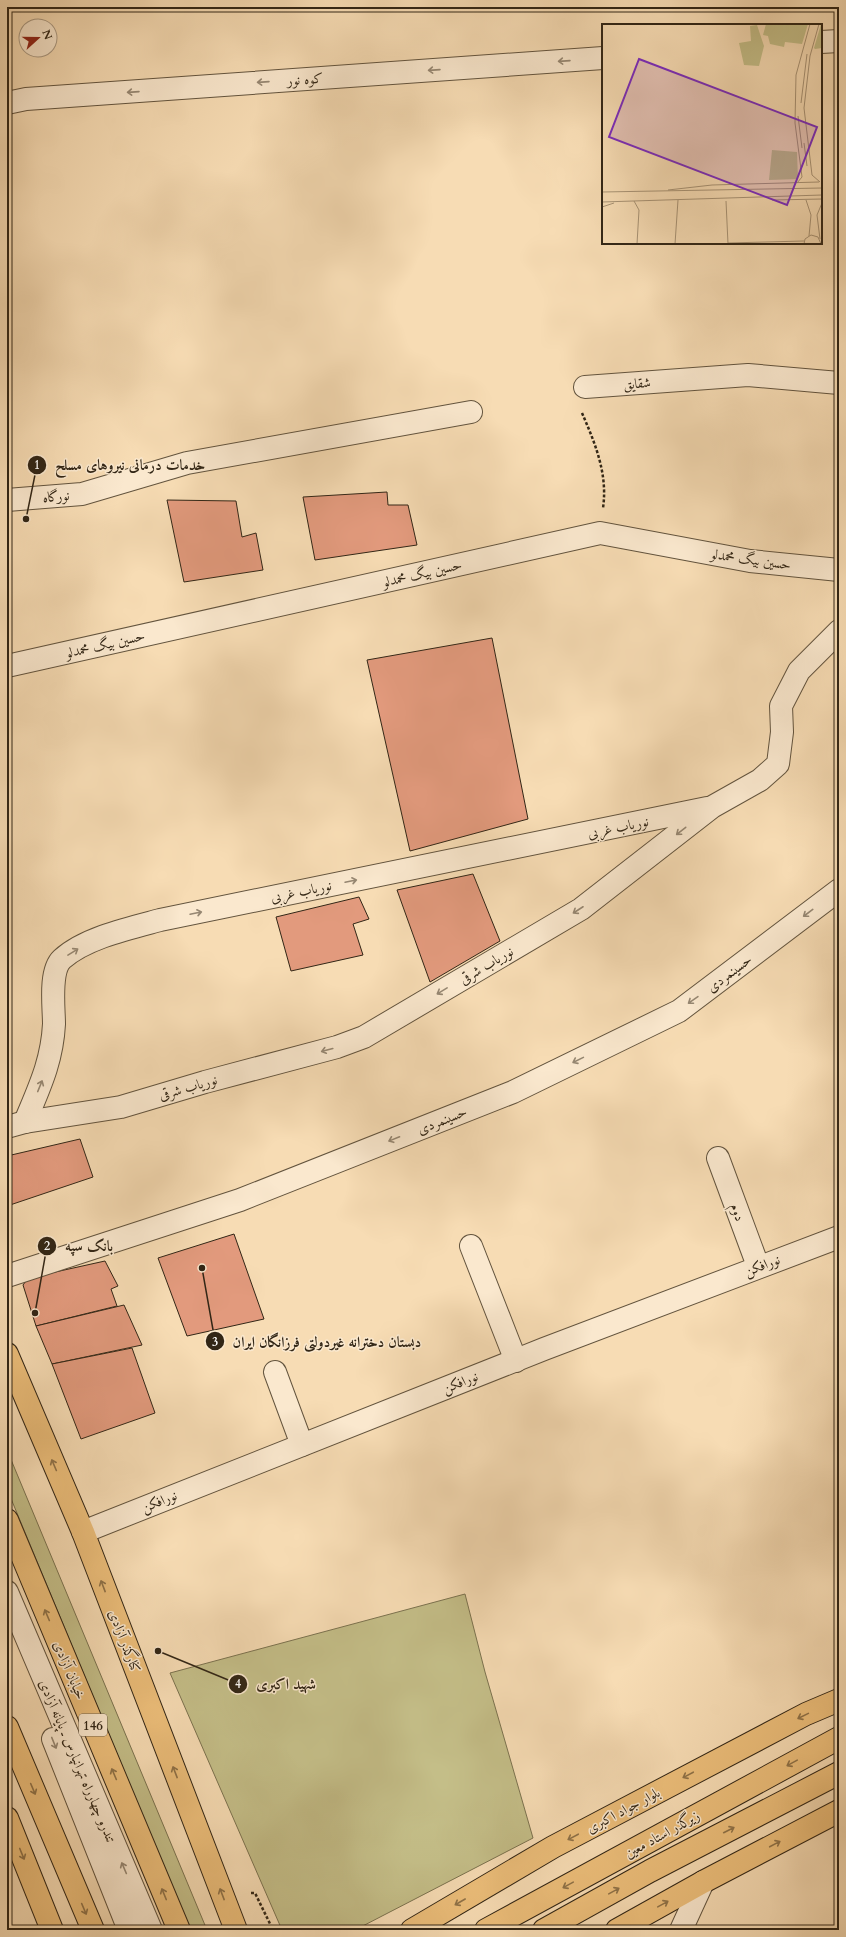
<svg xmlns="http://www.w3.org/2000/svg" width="846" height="1937" font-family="Cardo,Amiri,serif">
	<rect width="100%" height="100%" fill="#f7dcb4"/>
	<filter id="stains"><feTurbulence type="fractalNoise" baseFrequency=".005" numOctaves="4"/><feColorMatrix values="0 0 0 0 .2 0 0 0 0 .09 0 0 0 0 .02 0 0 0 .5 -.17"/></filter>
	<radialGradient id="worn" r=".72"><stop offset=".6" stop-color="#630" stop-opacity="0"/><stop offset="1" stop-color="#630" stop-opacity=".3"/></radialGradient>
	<g fill="#c4be88" stroke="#7b724f">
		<polygon points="7,1450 207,1930 190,1930 7,1489"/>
		<polygon points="465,1594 485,1672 533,1838 355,1930 282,1930 170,1673"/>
	</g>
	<g fill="#e29a7d" stroke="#322616">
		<polygon points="387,492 388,505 408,505 417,545 315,560 303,497"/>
		<polygon points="167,500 236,501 242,537 256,533 263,570 184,582"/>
		<polygon points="492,638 528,819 410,851 367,660"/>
		<polygon points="473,874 500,941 430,982 397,890"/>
		<polygon points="359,897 369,919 353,924 363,955 291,971 276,917"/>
		<polygon points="80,1139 93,1177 7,1206 7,1156"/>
		<polygon points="234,1234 264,1319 187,1336 158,1258"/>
		<polygon points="105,1261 118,1286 111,1289 117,1306 36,1326 23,1285 28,1278"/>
		<polygon points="124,1305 142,1345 52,1364 36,1326"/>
		<polygon points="132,1348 155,1413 81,1439 52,1364"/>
	</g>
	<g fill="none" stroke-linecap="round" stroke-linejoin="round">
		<defs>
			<g id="minor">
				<polyline points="821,42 839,41"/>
				<polyline points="7,103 26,99 603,58"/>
				<polyline points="585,387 748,375 839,383"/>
				<polyline points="7,500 82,494 187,463 471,412"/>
				<polyline points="7,666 600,533 750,561 839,570"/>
				<path d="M25,1122C39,1088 52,1062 54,1024C54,1008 49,971 62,959C85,938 130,928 160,920L707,808"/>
				<polyline points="7,1127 25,1122 121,1107 205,1082 337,1047 364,1037 581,909 712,807 760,780 778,764 782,732 781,706 799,671 839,631"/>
				<polyline points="718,1158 758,1266"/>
				<polyline points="471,1246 516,1361"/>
				<polyline points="7,1276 240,1200 513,1092 679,1011 839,890"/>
				<polyline points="275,1372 302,1445"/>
				<polyline points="83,1532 544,1349 839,1237"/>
				<polyline points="7,1592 151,1930"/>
				<polyline points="53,1739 129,1930"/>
				<polyline points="681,1930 703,1882"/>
			</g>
			<g id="major">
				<polyline points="7,1354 83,1532 236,1930"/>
				<polyline points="7,1520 179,1930"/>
				<polyline points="7,1727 93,1930"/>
				<polyline points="7,1818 52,1930"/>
				<polyline points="412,1930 553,1847 806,1714 839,1700"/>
				<polyline points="486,1930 839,1738"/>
				<polyline points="544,1930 650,1871 839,1773"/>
				<polyline points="617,1930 703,1882 839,1811"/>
			</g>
		</defs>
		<use href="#minor" stroke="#63543e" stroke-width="24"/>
		<use href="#major" stroke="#322616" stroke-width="24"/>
		<g stroke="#322616" stroke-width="2.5" stroke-dasharray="3 2" stroke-linecap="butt">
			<path d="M582,413C595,443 608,474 603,508"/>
			<polyline points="251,1893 255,1893 273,1930"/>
		</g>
		<use href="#minor" stroke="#fae8ce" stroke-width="22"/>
		<use href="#major" stroke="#ecbe7a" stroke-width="22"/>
	</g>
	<defs><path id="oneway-shaft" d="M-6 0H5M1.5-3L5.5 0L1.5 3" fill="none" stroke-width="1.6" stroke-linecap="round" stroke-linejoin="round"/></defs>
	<g stroke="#968772">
		<use href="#oneway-shaft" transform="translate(564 61) rotate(176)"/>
		<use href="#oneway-shaft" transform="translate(434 70) rotate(176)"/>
		<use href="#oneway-shaft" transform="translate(263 82) rotate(176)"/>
		<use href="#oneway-shaft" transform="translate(133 92) rotate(176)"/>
		<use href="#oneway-shaft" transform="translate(681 831) rotate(142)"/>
		<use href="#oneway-shaft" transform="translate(351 881) rotate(-12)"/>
		<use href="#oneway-shaft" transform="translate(578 910) rotate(147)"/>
		<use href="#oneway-shaft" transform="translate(196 913) rotate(-12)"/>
		<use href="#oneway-shaft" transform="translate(808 913) rotate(143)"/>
		<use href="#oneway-shaft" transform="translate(73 952) rotate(-32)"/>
		<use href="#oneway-shaft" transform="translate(442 991) rotate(149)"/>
		<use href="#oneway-shaft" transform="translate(693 1000) rotate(145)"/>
		<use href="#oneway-shaft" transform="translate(327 1050) rotate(165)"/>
		<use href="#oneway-shaft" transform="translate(578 1060) rotate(154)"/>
		<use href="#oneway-shaft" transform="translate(40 1086) rotate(-68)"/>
		<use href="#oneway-shaft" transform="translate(394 1139) rotate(158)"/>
		<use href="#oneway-shaft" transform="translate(54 1743) rotate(68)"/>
		<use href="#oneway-shaft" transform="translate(124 1868) rotate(-113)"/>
	</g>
	<g stroke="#8f7248">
		<use href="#oneway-shaft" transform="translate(54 1465) rotate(-113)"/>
		<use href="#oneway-shaft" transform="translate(103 1586) rotate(-111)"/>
		<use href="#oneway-shaft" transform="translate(47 1615) rotate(-113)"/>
		<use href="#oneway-shaft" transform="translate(803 1716) rotate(154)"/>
		<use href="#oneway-shaft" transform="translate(792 1763) rotate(151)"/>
		<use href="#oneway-shaft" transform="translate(175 1772) rotate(-111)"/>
		<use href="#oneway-shaft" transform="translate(114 1774) rotate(-113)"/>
		<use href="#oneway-shaft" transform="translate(688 1775) rotate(152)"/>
		<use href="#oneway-shaft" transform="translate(33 1789) rotate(67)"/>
		<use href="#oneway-shaft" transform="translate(729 1830) rotate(-27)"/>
		<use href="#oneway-shaft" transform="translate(573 1837) rotate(152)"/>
		<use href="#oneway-shaft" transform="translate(775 1844) rotate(-28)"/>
		<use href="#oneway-shaft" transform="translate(22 1854) rotate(68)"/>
		<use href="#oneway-shaft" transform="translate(568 1885) rotate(151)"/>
		<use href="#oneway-shaft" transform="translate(614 1891) rotate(-29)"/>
		<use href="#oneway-shaft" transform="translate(164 1894) rotate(-112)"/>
		<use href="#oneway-shaft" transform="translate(222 1894) rotate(-111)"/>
		<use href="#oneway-shaft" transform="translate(460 1902) rotate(150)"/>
		<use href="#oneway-shaft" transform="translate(663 1904) rotate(-29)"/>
		<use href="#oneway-shaft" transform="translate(84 1909) rotate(67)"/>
	</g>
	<g text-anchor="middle" stroke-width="3" stroke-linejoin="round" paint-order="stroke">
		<rect fill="#fae8ce" stroke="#6e604d" stroke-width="1" x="79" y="1714" width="28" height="22" rx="3"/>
		<g font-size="13" font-weight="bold" fill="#322616">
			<text x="93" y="1730">146</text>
		</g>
		<g font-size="14" fill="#322616" stroke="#fae8ce">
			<text transform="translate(305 79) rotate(-4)" y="5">کوه نور</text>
			<text transform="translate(637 383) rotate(-5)" y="5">شقایق</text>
			<text transform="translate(56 496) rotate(-5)" y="5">نورگاه</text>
			<text transform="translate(751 559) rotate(8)" y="5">حسین بیگ محمدلو</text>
			<text transform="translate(422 573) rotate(-13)" y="5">حسین بیگ محمدلو</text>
			<text transform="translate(105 644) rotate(-13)" y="5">حسین بیگ محمدلو</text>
			<text transform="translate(618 827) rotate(-12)" y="5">نوریاب غربی</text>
			<text transform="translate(301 891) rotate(-12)" y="5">نوریاب غربی</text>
			<text transform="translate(486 965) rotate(-31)" y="5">نوریاب شرقی</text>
			<text transform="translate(729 973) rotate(-37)" y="5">حسینمردی</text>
			<text transform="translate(188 1087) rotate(-16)" y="5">نوریاب شرقی</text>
			<text transform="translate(442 1120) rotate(-22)" y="5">حسینمردی</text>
			<text transform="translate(738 1212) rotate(70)" y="5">دوم</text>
			<text transform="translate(762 1265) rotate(-21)" y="5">نورافکن</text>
			<text transform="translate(460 1382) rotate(-22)" y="5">نورافکن</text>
			<text transform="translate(159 1501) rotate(-22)" y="5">نورافکن</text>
			<text transform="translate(125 1641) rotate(69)" y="5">کنارگذر آزادی</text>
			<text transform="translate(70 1670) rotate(67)" y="5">خیابان آزادی</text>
			<text transform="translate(78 1761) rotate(67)" y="5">تندرو چهارراه تهرانپارس ـ پایانه آزادی</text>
			<text transform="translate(623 1810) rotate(-28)" y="5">بلوار جواد اکبری</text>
			<text transform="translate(662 1834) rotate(-29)" y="5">زیرگذر استاد معین</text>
		</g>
	</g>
	<g transform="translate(602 24)">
		<rect width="220" height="220" fill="#f7dcb4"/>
		<path d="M164,0L172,1L206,0L200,20L183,18L182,23L168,20L166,12L161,11ZM219,0L220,24L213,25L212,24ZM155,1L162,22L157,42L142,41L137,19L149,17L148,2ZM170,126L195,128L196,155L167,156Z" fill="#c4be88"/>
		<path fill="none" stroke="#a89375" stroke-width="1" d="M217,0L208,32L202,84L210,151L218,158M199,79L205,30M196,92L200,124M202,119L205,142M195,159L200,153L193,99L194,51L208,0M66,166L110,161L217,158M0,168L220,164M170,176L220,175M204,176L209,191L207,212M32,177L37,186L35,220M124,177L126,220M0,178L220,171M0,183L12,179M218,215L215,191L220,179M126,219L202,217M73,220L76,176M202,220L203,215L209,211L216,213L219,220"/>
		<path fill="#7b2cbf" fill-opacity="0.15" stroke="#7b2cbf" stroke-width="2" d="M37,35L215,103L185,181L7,113Z"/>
		<rect width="220" height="220" fill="none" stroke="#322616" stroke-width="2"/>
	</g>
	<path fill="none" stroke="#322616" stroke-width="1.5" d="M26 519L37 465M35 1313L47 1246M202 1268L215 1341M158 1651L238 1684"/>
	<g fill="#322616" stroke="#fae8ce" stroke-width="1.5">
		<circle cx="26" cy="519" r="4"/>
		<circle cx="35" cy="1313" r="4"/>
		<circle cx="202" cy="1268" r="4"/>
		<circle cx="158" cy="1651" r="4"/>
		<circle cx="37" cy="465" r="10"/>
		<circle cx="47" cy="1246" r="10"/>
		<circle cx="215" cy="1341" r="10"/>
		<circle cx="238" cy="1684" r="10"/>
	</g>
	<g font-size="12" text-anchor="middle" font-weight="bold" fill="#fff">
		<text x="37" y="469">1</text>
		<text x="47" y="1250">2</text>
		<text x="215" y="1346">3</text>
		<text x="238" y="1688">4</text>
	</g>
	<g font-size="15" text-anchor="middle" font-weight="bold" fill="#322616" stroke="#fae8ce" stroke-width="3" stroke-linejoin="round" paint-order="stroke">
		<text x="130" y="470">خدمات درمانی نیروهای مسلح</text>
		<text x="89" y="1251">بانک سپه</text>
		<text x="327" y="1347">دبستان دخترانه غیردولتی فرزانگان ايران</text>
		<text x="286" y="1689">شهید اکبری</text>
	</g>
	<rect width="846" height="1937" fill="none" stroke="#f7dcb4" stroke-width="24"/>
	<rect x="8" y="8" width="830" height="1921" fill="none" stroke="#322616" stroke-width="2"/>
	<rect x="12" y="12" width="822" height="1913" fill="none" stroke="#322616"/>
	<g transform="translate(38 38) rotate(69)"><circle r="19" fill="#fae8ce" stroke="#aa9a84"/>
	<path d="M0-3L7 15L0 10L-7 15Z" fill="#8f2418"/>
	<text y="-6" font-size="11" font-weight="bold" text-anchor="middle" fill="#322616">N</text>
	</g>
	<rect width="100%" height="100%" filter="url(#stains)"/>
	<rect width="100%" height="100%" fill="url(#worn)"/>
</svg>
